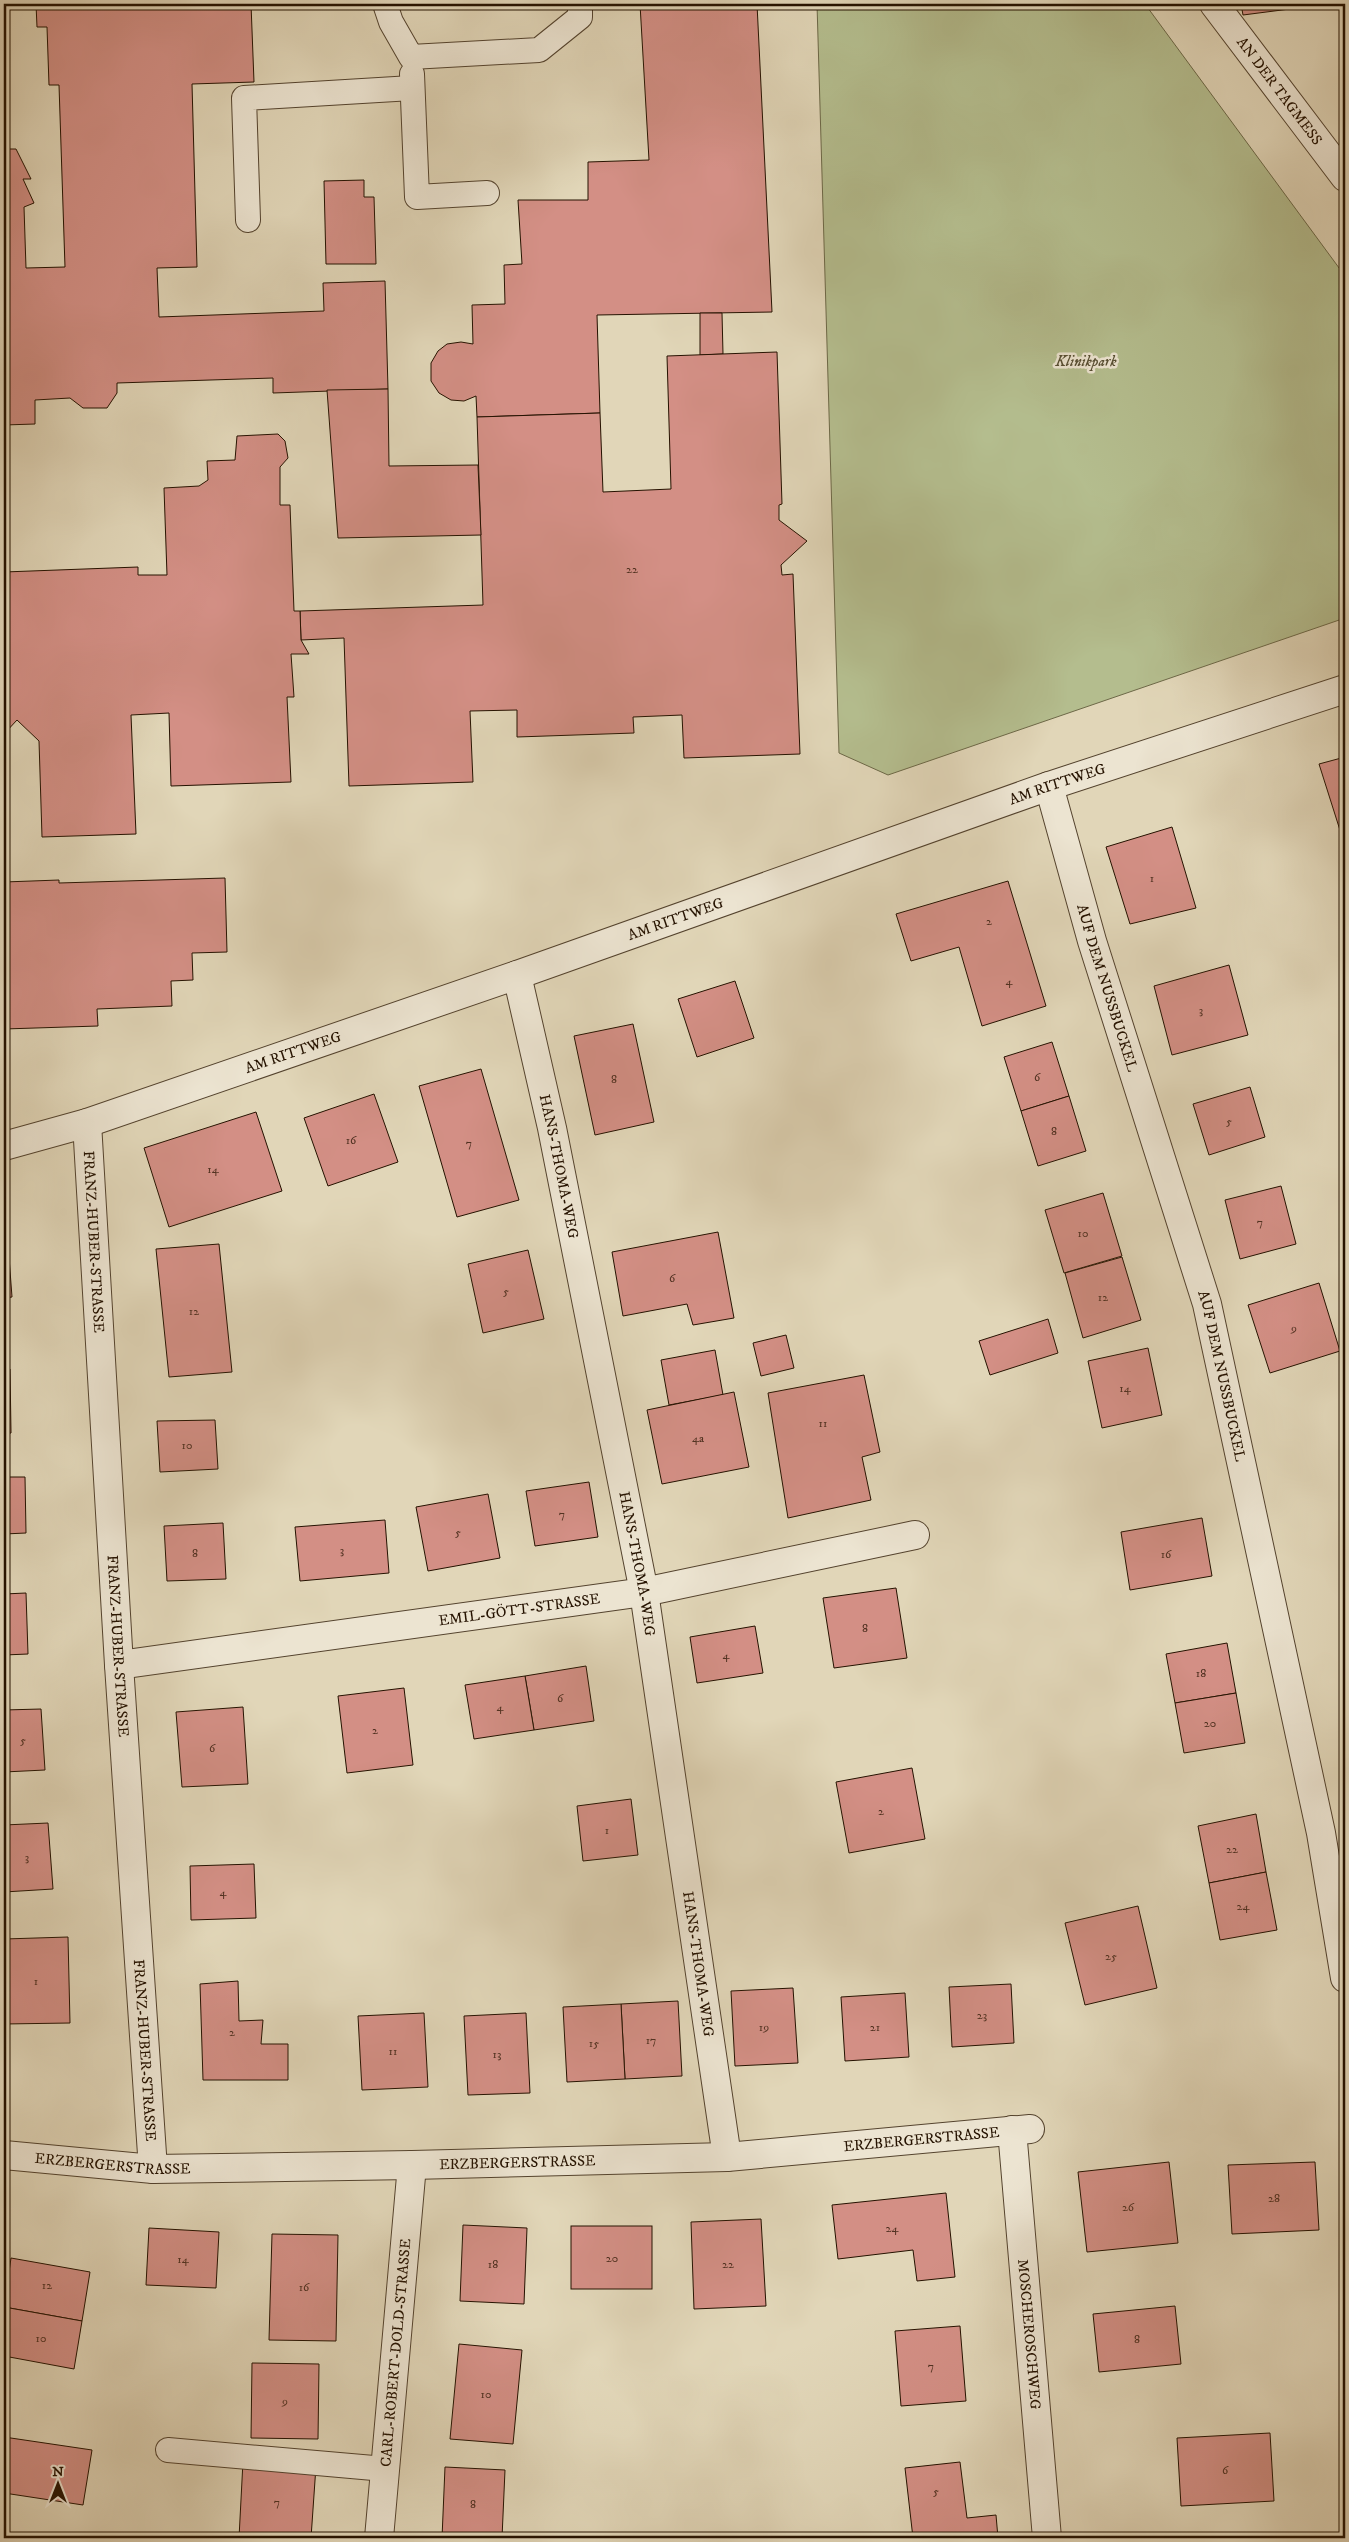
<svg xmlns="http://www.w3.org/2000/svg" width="1349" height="2542" font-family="'IM FELL DW Pica',serif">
	<rect width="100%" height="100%" fill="#e1d6b8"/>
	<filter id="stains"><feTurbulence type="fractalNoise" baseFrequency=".004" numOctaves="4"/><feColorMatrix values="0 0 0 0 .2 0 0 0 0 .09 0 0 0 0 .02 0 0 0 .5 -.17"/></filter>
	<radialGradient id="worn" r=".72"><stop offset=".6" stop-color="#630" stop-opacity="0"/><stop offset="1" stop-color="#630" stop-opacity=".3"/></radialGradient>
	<polygon fill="#b4bd8e" stroke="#6c6847" points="817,4 1145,4 1345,276 1345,618 888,775 839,753"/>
	<g fill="#d38f85" stroke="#251200">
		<polygon points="36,4 251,4 254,82 192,84 197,267 157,268 159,317 324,311 323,283 385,281 388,389 273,393 273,378 117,383 117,393 107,408 83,408 70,398 35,400 35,424 4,425 4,149 16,149 31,179 23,179 34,203 24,207 26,268 65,267 59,85 49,85 47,27 37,27"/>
		<polygon points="640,4 757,4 772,312 597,315 600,413 477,417 476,396 464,401 451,400 439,393 431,381 431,363 438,351 447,344 461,342 473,344 472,305 505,304 504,265 522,264 518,200 588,200 588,162 649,160"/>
		<polygon points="1241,4 1313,4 1313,6 1243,15"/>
		<polygon points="364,180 364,197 374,197 376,264 326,264 324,181"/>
		<polygon points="700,313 722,313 723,354 700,355"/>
		<polygon points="777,352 782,504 779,505 779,520 807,541 781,565 782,575 793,574 800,754 684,758 682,715 633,717 634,733 517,737 517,710 470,711 473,782 349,786 344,638 301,640 300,611 483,605 477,417 600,413 603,492 671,489 667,356"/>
		<polygon points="388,389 389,466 478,465 481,535 338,538 327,390"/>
		<polygon points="278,434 285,441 288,458 280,467 280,505 290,505 294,611 300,611 301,640 309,654 291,654 294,697 287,697 291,782 171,786 169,713 131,715 136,834 42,837 39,741 17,720 4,734 4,572 138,567 138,575 167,575 164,488 199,486 208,480 207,461 235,460 237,436"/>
		<polygon points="1345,757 1345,846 1319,764"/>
		<polygon points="1172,827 1196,908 1130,924 1106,847"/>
		<polygon points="225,878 227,952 192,953 193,980 171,981 172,1006 97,1009 98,1026 4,1029 4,882 59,880 59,883"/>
		<polygon points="1008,881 1046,1006 982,1026 959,947 911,961 896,914"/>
		<polygon points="1229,965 1248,1035 1172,1055 1154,986"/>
		<polygon points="735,981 754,1038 697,1057 678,999"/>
		<polygon points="633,1024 654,1122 595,1135 574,1036"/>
		<polygon points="1052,1042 1069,1096 1021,1111 1004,1057"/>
		<polygon points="4,1060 6,1060 7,1101 4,1101"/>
		<polygon points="481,1069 519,1200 457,1217 419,1086"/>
		<polygon points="1250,1087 1265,1137 1209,1155 1193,1104"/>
		<polygon points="374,1094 398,1162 328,1186 304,1118"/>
		<polygon points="1069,1096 1086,1151 1038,1166 1021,1111"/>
		<polygon points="256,1112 282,1191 169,1227 144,1148"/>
		<polygon points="1281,1186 1296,1244 1240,1259 1225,1200"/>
		<polygon points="1103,1193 1122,1256 1064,1273 1045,1210"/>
		<polygon points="718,1232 734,1318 693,1325 687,1304 623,1316 612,1252"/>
		<polygon points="4,1244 8,1244 12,1297 4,1298"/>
		<polygon points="219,1244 232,1372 169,1377 156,1249"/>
		<polygon points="528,1250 544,1319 483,1333 468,1264"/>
		<polygon points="1122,1257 1141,1320 1083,1338 1065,1273"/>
		<polygon points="1319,1283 1340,1351 1270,1373 1248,1305"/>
		<polygon points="1048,1319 1058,1353 990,1375 979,1341"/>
		<polygon points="786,1335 794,1368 761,1376 753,1343"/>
		<polygon points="1148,1348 1162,1415 1102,1428 1088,1361"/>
		<polygon points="715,1350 723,1395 669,1405 661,1360"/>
		<polygon points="4,1369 10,1369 11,1433 4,1434"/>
		<polygon points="864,1375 880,1452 862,1457 871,1500 788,1518 768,1393"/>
		<polygon points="734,1392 749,1467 662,1484 647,1410"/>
		<polygon points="215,1420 218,1469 160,1472 157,1421"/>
		<polygon points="4,1477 25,1477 26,1533 4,1534"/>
		<polygon points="589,1482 598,1537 535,1546 526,1491"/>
		<polygon points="488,1494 500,1558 428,1571 416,1507"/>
		<polygon points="1202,1518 1212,1576 1130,1590 1121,1532"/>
		<polygon points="385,1520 389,1573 300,1581 295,1527"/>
		<polygon points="223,1523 226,1579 167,1581 164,1526"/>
		<polygon points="896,1588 907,1658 834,1668 823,1598"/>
		<polygon points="26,1593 28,1654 4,1655 4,1594"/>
		<polygon points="755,1626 763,1673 697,1683 690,1637"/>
		<polygon points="1227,1643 1236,1693 1175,1703 1166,1654"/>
		<polygon points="586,1666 594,1721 534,1730 525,1676"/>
		<polygon points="525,1676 534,1730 474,1739 465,1685"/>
		<polygon points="404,1688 413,1765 347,1773 338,1696"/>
		<polygon points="1236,1693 1245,1743 1184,1753 1175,1703"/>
		<polygon points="243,1707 248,1784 182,1787 176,1712"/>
		<polygon points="41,1709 45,1770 4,1772 4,1710"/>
		<polygon points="912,1768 925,1839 849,1853 836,1782"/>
		<polygon points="631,1799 638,1855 583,1861 577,1806"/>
		<polygon points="1256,1814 1266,1872 1209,1883 1198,1826"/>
		<polygon points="48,1823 53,1889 4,1892 4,1825"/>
		<polygon points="254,1864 256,1918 191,1920 190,1866"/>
		<polygon points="1266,1872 1277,1930 1220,1940 1209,1883"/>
		<polygon points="1138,1906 1157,1988 1085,2005 1065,1923"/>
		<polygon points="68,1937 70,2023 4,2024 4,1939"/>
		<polygon points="238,1981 239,2021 263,2020 261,2044 288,2044 288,2080 203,2080 200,1984"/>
		<polygon points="1011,1984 1014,2043 952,2047 949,1987"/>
		<polygon points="793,1988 798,2063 735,2066 731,1991"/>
		<polygon points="905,1993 909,2057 845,2061 841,1997"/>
		<polygon points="678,2001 682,2076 625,2079 621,2004"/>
		<polygon points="621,2004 625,2079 567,2082 563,2007"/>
		<polygon points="424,2013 428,2087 362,2090 358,2016"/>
		<polygon points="526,2013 530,2093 468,2095 464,2016"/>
		<polygon points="1169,2162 1178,2243 1087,2252 1078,2172"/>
		<polygon points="1315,2162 1319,2230 1232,2234 1228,2165"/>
		<polygon points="946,2193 955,2277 917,2281 913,2250 838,2259 832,2205"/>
		<polygon points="761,2219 766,2306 694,2309 691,2222"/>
		<polygon points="463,2225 527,2228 524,2304 460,2301"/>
		<rect x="571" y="2226" width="81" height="63"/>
		<polygon points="149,2228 219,2232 216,2288 146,2285"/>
		<polygon points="272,2234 338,2235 336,2341 269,2340"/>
		<polygon points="11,2258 90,2272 82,2321 4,2307"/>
		<polygon points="1175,2306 1181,2364 1099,2372 1093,2314"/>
		<polygon points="4,2307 82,2321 74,2369 4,2356"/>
		<polygon points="960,2326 966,2401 901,2406 895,2331"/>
		<polygon points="459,2344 522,2350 513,2444 450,2439"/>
		<polygon points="252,2363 319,2364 318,2439 251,2438"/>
		<polygon points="1270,2433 1274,2501 1181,2506 1177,2438"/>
		<polygon points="4,2437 92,2450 83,2505 4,2493"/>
		<polygon points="243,2461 316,2466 311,2538 239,2538"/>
		<polygon points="960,2462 967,2518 996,2515 998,2538 913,2538 905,2468"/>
		<polygon points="445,2467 505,2470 502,2538 442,2538"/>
	</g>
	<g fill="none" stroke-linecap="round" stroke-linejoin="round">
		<defs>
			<g id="service">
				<polyline points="385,4 391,22 411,57 539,50 580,17 580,4"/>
				<polyline points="412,74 417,197 487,193"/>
				<polyline points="248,220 244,98 412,88"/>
				<polyline points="168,2450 385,2469"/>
			</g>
			<g id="minor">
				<path id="s1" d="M1214,4L1345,177"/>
				<path id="s2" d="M1049,786L1092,941L1207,1304L1321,1833L1345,1978"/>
				<path id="s3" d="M517,975L552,1128L644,1592L727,2157"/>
				<path id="s4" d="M87,1123L119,1665L153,2169"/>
				<path id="s5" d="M4,1146L87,1123L517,975L1049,786L1345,689"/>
				<path id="s6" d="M119,1665L644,1592L915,1535"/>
				<path id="s7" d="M1012,2130L1047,2538"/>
				<path id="s8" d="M4,2155L153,2169L412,2165L727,2157L1030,2129"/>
				<path id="s9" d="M379,2538L412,2165"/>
			</g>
		</defs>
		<use href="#service" stroke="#54432e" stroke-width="26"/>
		<use href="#minor" stroke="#54432e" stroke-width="30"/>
		<use href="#service" stroke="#ece4d1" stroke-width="24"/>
		<use href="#minor" stroke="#ece4d1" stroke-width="28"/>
	</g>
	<g text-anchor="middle" stroke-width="5" stroke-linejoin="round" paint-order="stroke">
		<g font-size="12" fill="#503121">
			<text x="632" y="573">22</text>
			<text x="1152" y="882">1</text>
			<text x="989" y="925">2</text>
			<text x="1009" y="985">4</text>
			<text x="1201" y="1014">3</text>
			<text x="1037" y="1081">6</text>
			<text x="614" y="1083">8</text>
			<text x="1229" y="1125">5</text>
			<text x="1054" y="1135">8</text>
			<text x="351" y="1144">16</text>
			<text x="469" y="1147">7</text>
			<text x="213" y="1173">14</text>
			<text x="1260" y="1226">7</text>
			<text x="1083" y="1237">10</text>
			<text x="672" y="1282">6</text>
			<text x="506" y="1295">5</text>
			<text x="1103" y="1301">12</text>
			<text x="194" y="1315">12</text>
			<text x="1294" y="1332">9</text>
			<text x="1125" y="1392">14</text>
			<text x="823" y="1427">11</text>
			<text x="698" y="1442">4a</text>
			<text x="187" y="1449">10</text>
			<text x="562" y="1518">7</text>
			<text x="458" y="1536">5</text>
			<text x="342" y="1554">3</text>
			<text x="195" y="1557">8</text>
			<text x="1166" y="1558">16</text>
			<text x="865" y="1632">8</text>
			<text x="726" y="1659">4</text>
			<text x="1201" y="1677">18</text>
			<text x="560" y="1702">6</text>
			<text x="500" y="1711">4</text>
			<text x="1210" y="1727">20</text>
			<text x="375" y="1734">2</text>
			<text x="23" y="1744">5</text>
			<text x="212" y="1752">6</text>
			<text x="881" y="1815">2</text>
			<text x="607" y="1834">1</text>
			<text x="1232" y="1853">22</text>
			<text x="27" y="1861">3</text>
			<text x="223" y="1896">4</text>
			<text x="1243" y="1910">24</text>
			<text x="1111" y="1960">25</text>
			<text x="36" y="1985">1</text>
			<text x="982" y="2019">23</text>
			<text x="764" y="2031">19</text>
			<text x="875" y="2031">21</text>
			<text x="232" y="2036">2</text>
			<text x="651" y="2044">17</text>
			<text x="594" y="2047">15</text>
			<text x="393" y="2055">11</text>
			<text x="497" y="2058">13</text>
			<text x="1274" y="2202">28</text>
			<text x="1128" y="2211">26</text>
			<text x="892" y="2232">24</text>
			<text x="612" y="2262">20</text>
			<text x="183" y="2263">14</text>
			<text x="493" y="2268">18</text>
			<text x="728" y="2268">22</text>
			<text x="47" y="2289">12</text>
			<text x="304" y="2291">16</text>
			<text x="41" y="2342">10</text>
			<text x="1137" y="2343">8</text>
			<text x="931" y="2370">7</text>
			<text x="486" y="2398">10</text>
			<text x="285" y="2405">9</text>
			<text x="1225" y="2474">6</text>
			<text x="936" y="2495">5</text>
			<text x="277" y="2506">7</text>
			<text x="473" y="2508">8</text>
		</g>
		<g font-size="15" fill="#251200" stroke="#ece4d1">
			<text dy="5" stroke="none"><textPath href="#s1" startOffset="109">AN DER TAGMESS</textPath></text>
			<text dy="5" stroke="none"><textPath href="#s5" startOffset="1114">AM RITTWEG</textPath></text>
			<text dy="5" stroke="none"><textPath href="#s5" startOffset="709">AM RITTWEG</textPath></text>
			<text dy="5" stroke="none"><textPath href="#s2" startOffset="210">AUF DEM NUSSBUCKEL</textPath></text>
			<text dy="5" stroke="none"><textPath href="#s5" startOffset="304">AM RITTWEG</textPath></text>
			<text dy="5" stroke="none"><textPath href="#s3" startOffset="196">HANS-THOMA-WEG</textPath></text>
			<text dy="5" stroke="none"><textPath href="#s4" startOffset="119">FRANZ-HUBER-STRASSE</textPath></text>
			<text dy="5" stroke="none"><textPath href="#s2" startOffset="615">AUF DEM NUSSBUCKEL</textPath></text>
			<text dy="5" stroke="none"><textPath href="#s3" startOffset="601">HANS-THOMA-WEG</textPath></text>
			<text dy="5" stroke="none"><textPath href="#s6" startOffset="404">EMIL-GÖTT-STRASSE</textPath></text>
			<text dy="5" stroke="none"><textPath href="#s4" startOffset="524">FRANZ-HUBER-STRASSE</textPath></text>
			<text dy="5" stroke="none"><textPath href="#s3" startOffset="1006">HANS-THOMA-WEG</textPath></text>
			<text dy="5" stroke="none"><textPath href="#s4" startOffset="929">FRANZ-HUBER-STRASSE</textPath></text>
			<text dy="5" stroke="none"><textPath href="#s8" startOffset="919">ERZBERGERSTRASSE</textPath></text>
			<text dy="5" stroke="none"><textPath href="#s8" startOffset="109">ERZBERGERSTRASSE</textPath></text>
			<text dy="5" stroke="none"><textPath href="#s8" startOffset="514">ERZBERGERSTRASSE</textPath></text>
			<text dy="5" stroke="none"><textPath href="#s7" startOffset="205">MOSCHEROSCHWEG</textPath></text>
			<text dy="5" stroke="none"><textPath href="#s9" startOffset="186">CARL-ROBERT-DOLD-STRASSE</textPath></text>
		</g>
		<g font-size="15" font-style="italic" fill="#574e32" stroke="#ece4d1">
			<text x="1086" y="366">Klinikpark</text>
		</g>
	</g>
	<rect width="1349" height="2542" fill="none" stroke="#e1d6b8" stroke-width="20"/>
	<rect x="5" y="5" width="1339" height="2532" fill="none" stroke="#251200" stroke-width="2.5"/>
	<rect x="10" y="10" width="1329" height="2522" fill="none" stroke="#251200"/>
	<g transform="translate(58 2484)" stroke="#ece4d1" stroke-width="4" paint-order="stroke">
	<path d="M0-4L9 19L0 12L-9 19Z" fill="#251200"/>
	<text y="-8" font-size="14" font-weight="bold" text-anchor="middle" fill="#251200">N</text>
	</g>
	<rect width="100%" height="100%" filter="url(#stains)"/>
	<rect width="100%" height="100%" fill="url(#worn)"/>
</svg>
